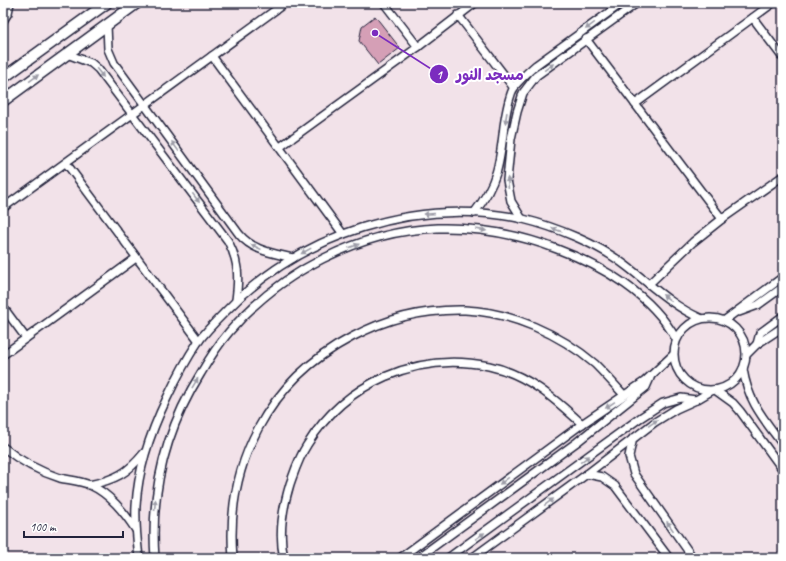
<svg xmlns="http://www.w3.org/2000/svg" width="786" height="561" font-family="Caveat,'Playpen Sans Arabic',sans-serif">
	<rect width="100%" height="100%" fill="#f2e2e9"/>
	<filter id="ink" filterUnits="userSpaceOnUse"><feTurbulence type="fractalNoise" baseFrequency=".025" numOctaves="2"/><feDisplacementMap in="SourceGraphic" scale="8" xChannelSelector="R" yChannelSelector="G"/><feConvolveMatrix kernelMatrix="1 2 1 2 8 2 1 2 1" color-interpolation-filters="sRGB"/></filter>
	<g filter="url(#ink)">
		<polygon fill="#d59fb6" stroke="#22223b" points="375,16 400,48 378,65 359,41 362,26"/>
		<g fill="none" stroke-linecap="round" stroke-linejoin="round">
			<defs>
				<g id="street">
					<polyline points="384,3 418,47"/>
					<polyline points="458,15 514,88"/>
					<polyline points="753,18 783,58"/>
					<polyline points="3,21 8,13 10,3"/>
					<path d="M107,25L108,49L114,63L239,234C253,251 273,253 293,258"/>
					<polyline points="586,39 722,219"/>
					<path d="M67,54L91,63L98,69L228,241C239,262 239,277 236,300"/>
					<polyline points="212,56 343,234"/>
					<polyline points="635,104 773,3"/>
					<polyline points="280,147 418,47 475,3"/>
					<polyline points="66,163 199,341"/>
					<polyline points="3,208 285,3"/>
					<path d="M474,213C498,183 500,162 504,126C506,114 508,98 514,87C520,79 528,72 536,65L622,3"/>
					<polyline points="522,219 511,201 507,180 511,139 517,112 523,93 536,76 637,3"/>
					<polyline points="649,284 693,242 722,219 783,176"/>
					<polyline points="3,307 26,338"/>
					<polyline points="739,312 758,305 783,287"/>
					<circle cx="710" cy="354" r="36"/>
					<polyline points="725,320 783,277"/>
					<polyline points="757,344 760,333 783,316"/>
					<polyline points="747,354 757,344 783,327"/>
					<polyline points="3,355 136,258"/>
					<path d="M743,369C748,402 764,419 783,445"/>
					<polyline points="715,390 733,403 740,411 783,470"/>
					<polyline points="633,438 629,456 634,474 693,558"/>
					<path d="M3,447C20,461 38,471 60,478C69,480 81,481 90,485C110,494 124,512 136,530"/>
					<polyline points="587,474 602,477 615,486 669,558"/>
					<path d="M89,485C115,480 128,473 144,453"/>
					<path d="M139,558C137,540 135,524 136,506C138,469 151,431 167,398C176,379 186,360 198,342C206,331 216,321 225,312C300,234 416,196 523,219C556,227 598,244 625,265C649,283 672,306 700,318"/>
					<path d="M155,558C150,492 166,429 201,373C209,359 218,345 229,332C280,272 359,231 438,228C478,227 520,235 557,249C603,266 652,295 676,339"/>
					<path d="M233,558C225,464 268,381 352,337C387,318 425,309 465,310C511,312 560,334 595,364C605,374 614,384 624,395"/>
					<path d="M284,558C278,534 283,507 290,484C295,470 299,457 307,445C345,383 417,351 489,366C527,374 555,399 582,424"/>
					<polyline points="400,558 582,424 644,382 673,355"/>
					<polyline points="418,558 577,442 646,387 650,378"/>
					<polyline points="448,558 640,418 663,403 681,398 696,400"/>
					<polyline points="472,558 587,474 655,422 676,409 696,400 713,390"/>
				</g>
				<g id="secondary">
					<polyline points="3,78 107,3"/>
					<polyline points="3,101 137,3"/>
				</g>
			</defs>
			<use href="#street" stroke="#22223b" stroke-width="10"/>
			<use href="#secondary" stroke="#22223b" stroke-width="13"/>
			<use href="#street" stroke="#fff" stroke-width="7"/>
			<use href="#secondary" stroke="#fff" stroke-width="10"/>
		</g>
		<defs><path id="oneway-solid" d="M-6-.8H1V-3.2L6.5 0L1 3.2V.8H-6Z"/></defs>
		<g fill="#9c9ca7">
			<use href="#oneway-solid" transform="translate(590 26) rotate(144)"/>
			<use href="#oneway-solid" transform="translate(549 67) rotate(-36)"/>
			<use href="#oneway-solid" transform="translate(100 73) rotate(51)"/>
			<use href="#oneway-solid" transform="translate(34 78) rotate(-36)"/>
			<use href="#oneway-solid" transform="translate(506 118) rotate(99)"/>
			<use href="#oneway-solid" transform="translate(175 146) rotate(-126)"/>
			<use href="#oneway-solid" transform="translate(508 183) rotate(-94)"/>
			<use href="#oneway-solid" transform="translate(196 198) rotate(53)"/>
			<use href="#oneway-solid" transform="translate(429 214) rotate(176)"/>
			<use href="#oneway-solid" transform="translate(481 230) rotate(9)"/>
			<use href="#oneway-solid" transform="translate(557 230) rotate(-160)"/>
			<use href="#oneway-solid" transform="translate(354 246) rotate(-20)"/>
			<use href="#oneway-solid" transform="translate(256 247) rotate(-155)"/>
			<use href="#oneway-solid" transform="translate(306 251) rotate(151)"/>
			<use href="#oneway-solid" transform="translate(667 298) rotate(-142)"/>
			<use href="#oneway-solid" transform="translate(195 383) rotate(-59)"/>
			<use href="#oneway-solid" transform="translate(610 405) rotate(145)"/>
			<use href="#oneway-solid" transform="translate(653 423) rotate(-34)"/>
			<use href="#oneway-solid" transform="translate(585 459) rotate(-36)"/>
			<use href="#oneway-solid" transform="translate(504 481) rotate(144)"/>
			<use href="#oneway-solid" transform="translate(549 502) rotate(-36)"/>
			<use href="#oneway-solid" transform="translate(155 505) rotate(-85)"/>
			<use href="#oneway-solid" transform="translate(670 526) rotate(-125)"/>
			<use href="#oneway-solid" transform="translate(480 536) rotate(-35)"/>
		</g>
	</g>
	<path fill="none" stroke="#7b2cbf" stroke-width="1.5" d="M375 33L439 74"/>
	<g fill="#7b2cbf" stroke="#fff" stroke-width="1.5">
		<circle cx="375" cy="33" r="4"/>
		<circle cx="439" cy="74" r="10"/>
	</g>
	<g font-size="12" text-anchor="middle" font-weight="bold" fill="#fff">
		<text x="439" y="79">1</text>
	</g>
	<g font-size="15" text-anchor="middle" font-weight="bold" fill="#7b2cbf" stroke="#fff" stroke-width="4" stroke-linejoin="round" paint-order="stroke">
		<text x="490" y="80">مسجد النور</text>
	</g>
	<rect width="786" height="561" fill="none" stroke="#fff" stroke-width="16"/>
	<rect x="8" y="8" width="770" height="545" fill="none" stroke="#22223b" stroke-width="1.5" filter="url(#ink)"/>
	<path d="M24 531v6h99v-6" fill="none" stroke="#22223b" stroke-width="2"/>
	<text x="30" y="531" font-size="12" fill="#22223b" stroke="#ffffff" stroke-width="3" paint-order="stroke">100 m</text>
</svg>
